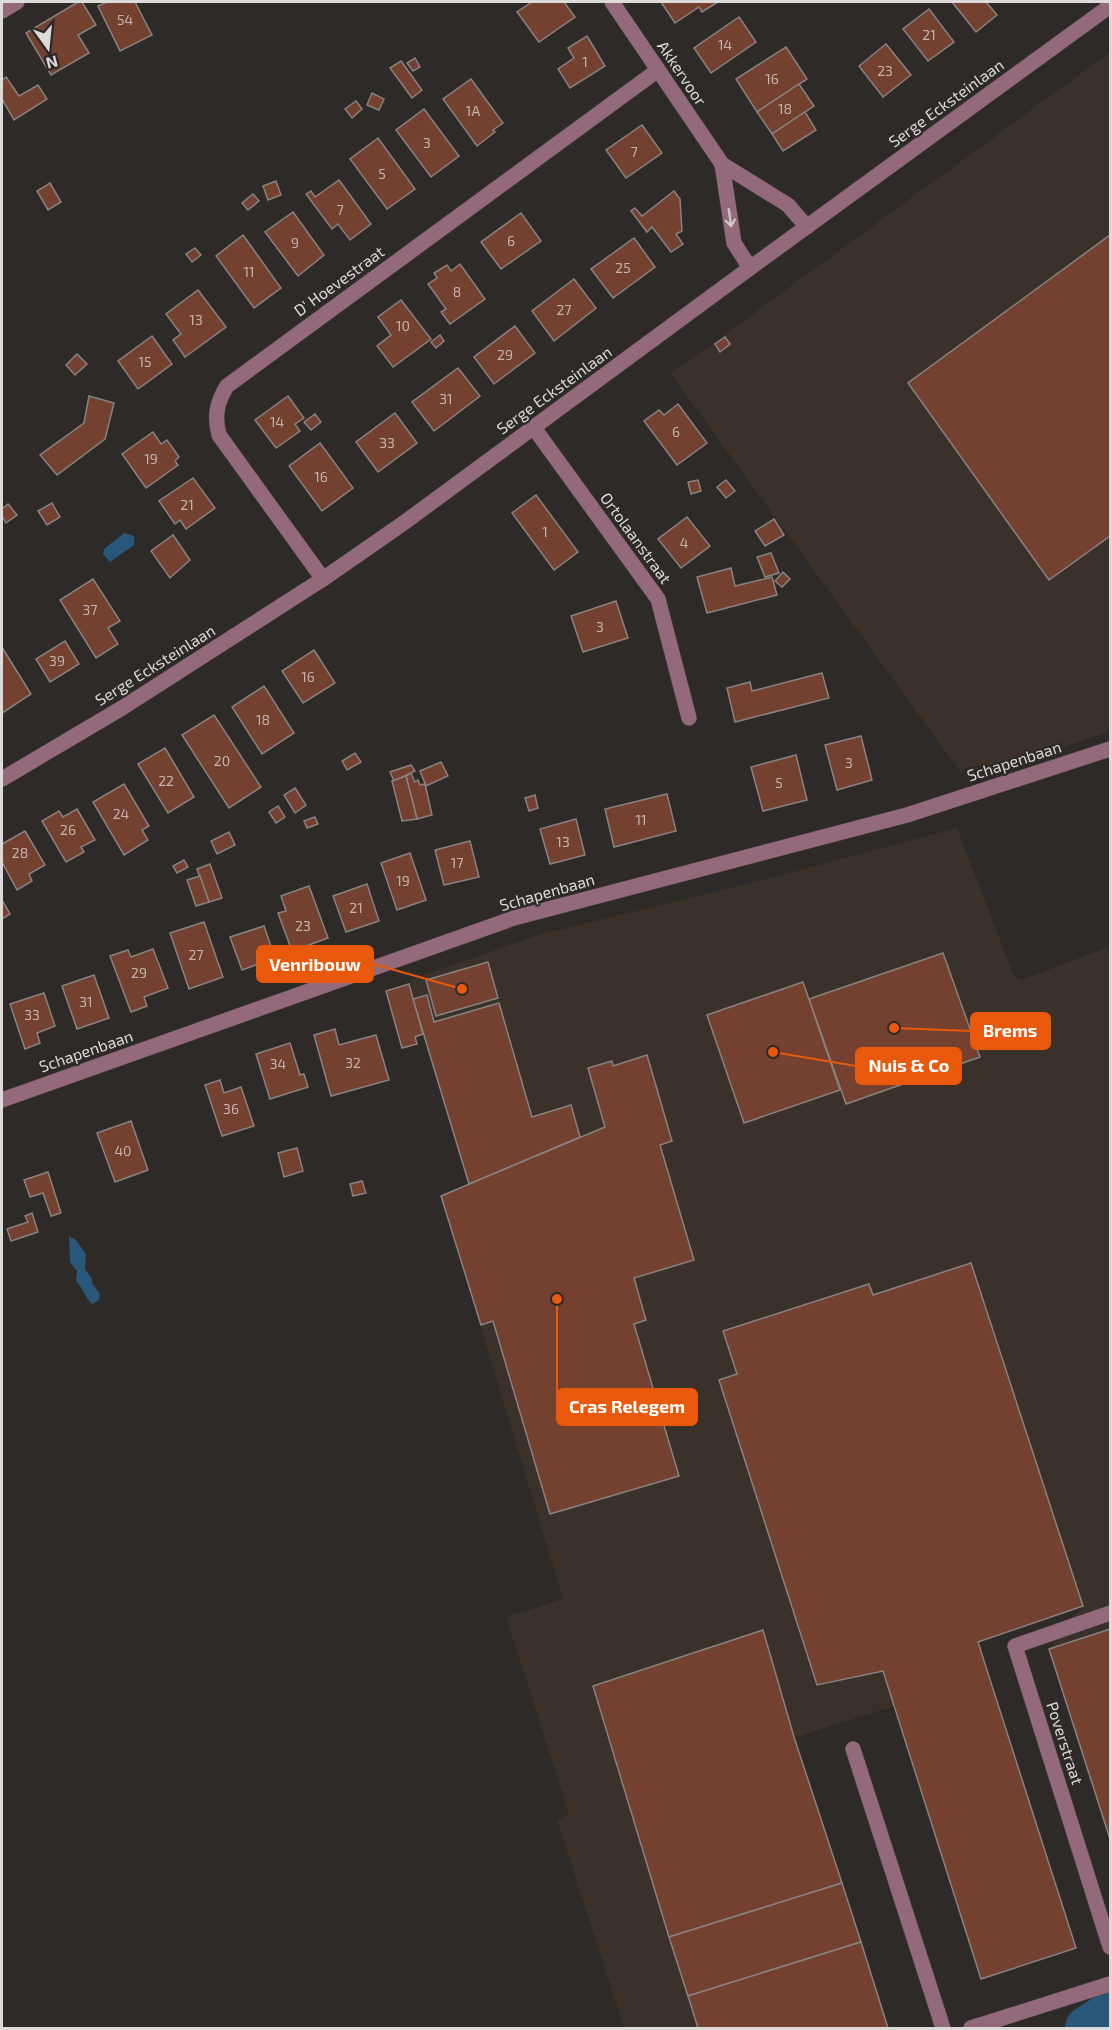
<svg xmlns="http://www.w3.org/2000/svg" width="1112" height="2030" font-family="'Exo 2',sans-serif">
	<rect width="100%" height="100%" fill="#2d2a27"/>
	<g fill="#39312a">
		<polygon points="1110,52 1110,731 1032,758 964,768 961,775 959,770 671,374"/>
		<polygon points="957,828 1014,976 1022,980 1110,946 1110,1839 1049,1649 1082,1607 978,1642 1076,1948 981,1979 894,1706 794,1738 887,2028 624,2028 557,1820 569,1814 506,1617 563,1599 441,1196 469,1184 409,980 542,934 767,879"/>
	</g>
	<g fill="#28577a">
		<polygon points="124,533 134,536 134,545 110,562 103,554 104,549"/>
		<path d="M69,1236L76,1240L86,1254L85,1269L92,1279V1283L100,1294L99,1300L92,1304C84,1296 83,1288 76,1281L77,1271L70,1262Z"/>
	</g>
	<g fill="none" stroke-linecap="round" stroke-linejoin="round">
		<polyline stroke="#28577a" stroke-width="44" points="1087,2028 1110,2013"/>
	</g>
	<g fill="#74402f" stroke="#888281" stroke-width="1.5">
		<polygon points="78,2 82,2 96,25 78,35 89,53 51,75 26,33"/>
		<polygon points="107,2 135,2 152,35 120,51 98,6"/>
		<polygon points="532,2 564,2 575,17 539,42 517,12"/>
		<polygon points="661,2 718,2 702,12 699,7 675,23"/>
		<polygon points="952,2 986,2 997,15 976,32"/>
		<polygon points="929,9 954,42 928,61 903,29"/>
		<polygon points="739,17 756,42 711,73 694,48"/>
		<polygon points="587,36 605,66 570,88 558,69 574,58 568,48"/>
		<polygon points="886,44 911,75 883,97 859,66"/>
		<polygon points="786,47 807,79 757,112 736,79"/>
		<polygon points="415,58 420,67 413,71 407,63"/>
		<polygon points="401,61 422,90 412,98 390,68"/>
		<polygon points="6,77 19,96 38,85 47,99 14,120 2,99 2,80"/>
		<polygon points="471,79 503,123 493,130 495,132 477,146 443,99"/>
		<polygon points="799,84 814,106 772,134 757,112"/>
		<polygon points="372,93 384,99 379,110 367,105"/>
		<polygon points="356,101 362,109 352,118 345,109"/>
		<polygon points="424,109 459,156 431,177 396,130"/>
		<polygon points="805,112 816,130 783,151 772,134"/>
		<polygon points="642,125 662,153 626,178 606,150"/>
		<polygon points="378,138 415,189 387,209 350,159"/>
		<polygon points="339,180 371,224 350,240 338,224 332,229 306,194 311,191 315,197"/>
		<polygon points="276,181 281,195 268,200 263,186"/>
		<polygon points="50,183 61,202 48,210 37,191"/>
		<polygon points="674,191 680,199 682,231 676,234 683,244 671,252 652,227 647,232 631,211 635,208 642,216"/>
		<polygon points="253,194 259,201 248,210 242,203"/>
		<polygon points="293,212 324,255 298,276 265,232"/>
		<polygon points="521,213 541,241 501,269 481,242"/>
		<polygon points="243,235 281,288 254,308 216,256"/>
		<polygon points="1110,235 1110,536 1049,580 908,383"/>
		<polygon points="634,238 655,267 613,298 591,269"/>
		<polygon points="195,248 201,255 192,262 186,254"/>
		<polygon points="460,264 485,299 450,324 441,312 446,309 428,284 437,278 434,273 447,265 451,271"/>
		<polygon points="574,279 596,308 554,341 532,311"/>
		<polygon points="198,290 226,327 185,357 173,340 181,334 166,314"/>
		<polygon points="401,300 431,339 393,367 377,346 391,335 378,317"/>
		<polygon points="515,326 535,353 494,384 474,357"/>
		<polygon points="440,335 444,341 436,348 431,342"/>
		<polygon points="152,336 172,364 138,389 118,361"/>
		<polygon points="725,337 730,344 720,352 715,344"/>
		<polygon points="77,354 87,364 75,375 66,365"/>
		<polygon points="458,368 480,396 434,431 412,402"/>
		<polygon points="89,396 114,403 105,439 57,475 40,455 84,423"/>
		<polygon points="288,396 304,418 295,424 300,431 276,448 255,420"/>
		<polygon points="678,404 707,443 677,465 644,421 659,410 664,415"/>
		<polygon points="395,413 417,443 378,472 356,442"/>
		<polygon points="315,414 321,422 311,430 304,422"/>
		<polygon points="153,432 161,444 167,440 179,457 175,461 178,465 146,488 122,454"/>
		<polygon points="320,443 353,488 322,511 289,466"/>
		<polygon points="193,478 215,508 186,529 180,520 175,524 159,501"/>
		<polygon points="698,480 701,491 691,494 688,482"/>
		<polygon points="726,480 735,491 726,498 717,487"/>
		<polygon points="536,495 578,552 554,570 512,513"/>
		<polygon points="52,503 60,517 47,525 38,511"/>
		<polygon points="8,504 17,515 6,523 2,516 2,509"/>
		<polygon points="687,517 710,546 681,568 658,539"/>
		<polygon points="774,519 784,535 765,546 755,531"/>
		<polygon points="173,535 190,560 170,578 151,551"/>
		<polygon points="771,553 779,573 765,577 757,557"/>
		<polygon points="731,568 735,586 772,577 777,595 707,613 697,577"/>
		<polygon points="783,572 790,579 782,587 775,581"/>
		<polygon points="93,579 120,621 108,628 118,644 96,658 60,600"/>
		<polygon points="616,601 628,638 583,652 571,616"/>
		<polygon points="65,641 79,664 50,682 36,659"/>
		<polygon points="3,649 31,694 2,713 2,650"/>
		<polygon points="314,650 335,683 303,703 282,671"/>
		<polygon points="822,673 829,698 735,722 727,688 750,682 752,691"/>
		<polygon points="264,686 294,733 262,754 232,707"/>
		<polygon points="214,715 261,787 229,808 182,735"/>
		<polygon points="861,736 872,780 837,790 825,745"/>
		<polygon points="165,748 194,797 168,813 138,764"/>
		<polygon points="355,753 361,762 347,770 342,761"/>
		<polygon points="796,755 807,800 763,811 751,767"/>
		<polygon points="441,762 448,776 426,786 420,771"/>
		<polygon points="411,765 415,771 394,781 390,772"/>
		<polygon points="411,773 415,782 418,780 420,785 425,784 432,815 417,819 406,776"/>
		<polygon points="406,776 417,819 402,821 392,781"/>
		<polygon points="124,784 149,826 142,830 148,840 124,855 93,802"/>
		<polygon points="295,788 306,805 295,813 284,795"/>
		<polygon points="667,794 676,831 614,847 605,809"/>
		<polygon points="535,795 538,808 529,811 525,798"/>
		<polygon points="278,806 285,817 276,823 269,812"/>
		<polygon points="77,809 95,840 81,847 84,852 66,862 42,821 59,811 63,817"/>
		<polygon points="315,817 318,824 307,828 304,821"/>
		<polygon points="576,819 585,855 550,864 540,829"/>
		<polygon points="25,831 45,865 29,874 32,881 17,890 2,862 2,844"/>
		<polygon points="229,832 235,845 217,854 211,841"/>
		<polygon points="470,841 479,877 444,885 435,850"/>
		<polygon points="410,853 426,900 397,910 381,863"/>
		<polygon points="184,860 188,867 177,873 173,866"/>
		<polygon points="210,864 222,898 209,902 197,869"/>
		<polygon points="200,876 209,902 196,906 187,880"/>
		<polygon points="367,884 379,921 346,932 333,896"/>
		<polygon points="309,886 328,938 292,951 278,913 286,911 281,896"/>
		<polygon points="2,900 10,914 2,919"/>
		<polygon points="204,922 223,977 189,989 170,933"/>
		<polygon points="264,926 275,958 242,970 230,937"/>
		<polygon points="153,949 168,988 144,997 147,1006 131,1012 110,956 128,950 131,957"/>
		<polygon points="943,953 980,1057 846,1104 809,999"/>
		<polygon points="488,962 498,998 436,1016 426,980"/>
		<polygon points="94,975 109,1018 77,1029 62,986"/>
		<polygon points="803,982 840,1090 744,1123 707,1015"/>
		<polygon points="409,984 423,1034 415,1037 417,1044 402,1048 386,991"/>
		<polygon points="44,993 55,1026 37,1033 40,1043 25,1049 10,1004"/>
		<polygon points="427,995 434,1022 499,1003 532,1117 571,1105 580,1137 469,1184 413,999"/>
		<polygon points="335,1029 339,1045 376,1035 389,1080 331,1096 314,1035"/>
		<polygon points="290,1043 300,1075 304,1074 308,1087 270,1099 256,1054"/>
		<polygon points="647,1055 672,1141 660,1145 694,1260 634,1278 646,1320 634,1324 679,1476 550,1514 493,1321 481,1325 441,1196 605,1127 588,1068 612,1061 613,1066"/>
		<polygon points="220,1080 224,1093 241,1087 254,1126 222,1136 205,1085"/>
		<polygon points="131,1121 148,1170 115,1182 97,1133"/>
		<polygon points="297,1148 303,1171 284,1177 278,1153"/>
		<polygon points="48,1172 61,1213 51,1216 43,1193 30,1197 24,1180"/>
		<polygon points="362,1181 366,1193 353,1196 350,1184"/>
		<polygon points="32,1213 38,1232 11,1241 7,1229 28,1222 25,1216"/>
		<polygon points="971,1263 1083,1606 978,1642 1076,1948 981,1979 883,1671 817,1685 719,1380 737,1374 723,1331 869,1284 873,1295"/>
		<polygon points="1110,1629 1110,1839 1049,1649"/>
		<polygon points="763,1630 794,1737 842,1883 669,1937 593,1686"/>
		<polygon points="842,1883 861,1942 688,1996 669,1937"/>
		<polygon points="861,1942 888,2028 698,2028 688,1996"/>
	</g>
	<g fill="none" stroke-linecap="round" stroke-linejoin="round">
		<defs>
			<g id="minor">
				<polyline points="612,2 722,164 788,205 807,227"/>
				<polyline points="2,11 17,2"/>
				<polyline points="722,164 734,243 750,268"/>
				<polyline points="534,428 658,599 689,718"/>
				<path d="M323,579L219,435C214,416 217,402 227,386L658,70"/>
				<polyline points="2,779 122,708 323,579 405,522 750,268 1110,6"/>
				<polyline points="2,1100 514,918 907,815 1110,749"/>
				<polyline points="1110,1613 1015,1646 1110,1947"/>
				<polyline points="853,1749 943,2028"/>
				<polyline points="971,2028 1110,1984"/>
			</g>
		</defs>
		<use href="#minor" stroke="#494643" stroke-width="16"/>
		<use href="#minor" stroke="#95697c" stroke-width="15"/>
	</g>
	<defs><path id="oneway-shaft" d="M-6 0H5M1.5-3L5.5 0L1.5 3" fill="none" stroke-width="1.6" stroke-linecap="round" stroke-linejoin="round" transform="scale(1.5)"/></defs>
	<use stroke="#cfc4c6" href="#oneway-shaft" transform="translate(730 218) rotate(82)"/>
	<g text-anchor="middle" stroke-width="4.5" stroke-linejoin="round" paint-order="stroke">
		<g font-size="14" fill="#c3b4ae">
			<text x="125" y="25">54</text>
			<text x="929" y="40">21</text>
			<text x="725" y="50">14</text>
			<text x="585" y="67">1</text>
			<text x="885" y="76">23</text>
			<text x="772" y="84">16</text>
			<text x="785" y="114">18</text>
			<text x="473" y="116">1A</text>
			<text x="427" y="148">3</text>
			<text x="634" y="157">7</text>
			<text x="382" y="179">5</text>
			<text x="340" y="215">7</text>
			<text x="511" y="246">6</text>
			<text x="295" y="248">9</text>
			<text x="623" y="273">25</text>
			<text x="249" y="277">11</text>
			<text x="457" y="297">8</text>
			<text x="564" y="315">27</text>
			<text x="196" y="325">13</text>
			<text x="403" y="331">10</text>
			<text x="505" y="360">29</text>
			<text x="145" y="367">15</text>
			<text x="446" y="404">31</text>
			<text x="277" y="427">14</text>
			<text x="676" y="437">6</text>
			<text x="387" y="448">33</text>
			<text x="151" y="464">19</text>
			<text x="321" y="482">16</text>
			<text x="187" y="510">21</text>
			<text x="545" y="537">1</text>
			<text x="684" y="548">4</text>
			<text x="90" y="615">37</text>
			<text x="600" y="632">3</text>
			<text x="57" y="666">39</text>
			<text x="308" y="682">16</text>
			<text x="263" y="725">18</text>
			<text x="222" y="766">20</text>
			<text x="849" y="768">3</text>
			<text x="166" y="786">22</text>
			<text x="779" y="788">5</text>
			<text x="121" y="819">24</text>
			<text x="641" y="825">11</text>
			<text x="68" y="835">26</text>
			<text x="563" y="847">13</text>
			<text x="20" y="858">28</text>
			<text x="457" y="868">17</text>
			<text x="403" y="886">19</text>
			<text x="356" y="913">21</text>
			<text x="303" y="931">23</text>
			<text x="196" y="960">27</text>
			<text x="139" y="978">29</text>
			<text x="86" y="1007">31</text>
			<text x="32" y="1020">33</text>
			<text x="353" y="1068">32</text>
			<text x="278" y="1069">34</text>
			<text x="231" y="1114">36</text>
			<text x="123" y="1156">40</text>
		</g>
		<g font-size="16" fill="#dddbd9" stroke="#2d2a27">
			<text transform="translate(682 73) rotate(56)" y="6">Akkervoor</text>
			<text transform="translate(946 103) rotate(-36)" y="6">Serge Ecksteinlaan</text>
			<text transform="translate(339 281) rotate(-36)" y="6">D' Hoevestraat</text>
			<text transform="translate(554 390) rotate(-36)" y="6">Serge Ecksteinlaan</text>
			<text transform="translate(636 538) rotate(54)" y="6">Ortolaanstraat</text>
			<text transform="translate(155 665) rotate(-32)" y="6">Serge Ecksteinlaan</text>
			<text transform="translate(1014 761) rotate(-18)" y="6">Schapenbaan</text>
			<text transform="translate(547 892) rotate(-16)" y="6">Schapenbaan</text>
			<text transform="translate(86 1051) rotate(-19)" y="6">Schapenbaan</text>
			<text transform="translate(1065 1743) rotate(72)" y="6">Poverstraat</text>
		</g>
	</g>
	<path fill="none" stroke="#e8590c" stroke-width="2" d="M462 989L373 964M894 1028L971 1031M773 1052L856 1066M557 1299L557 1407"/>
	<g fill="#e8590c" stroke="#2d2a27" stroke-width="2">
		<circle cx="462" cy="989" r="6"/>
		<circle cx="894" cy="1028" r="6"/>
		<circle cx="773" cy="1052" r="6"/>
		<circle cx="557" cy="1299" r="6"/>
	</g>
	<g fill="#e8590c" stroke="#e8590c" stroke-width="2">
		<rect x="257" y="946" width="116" height="36" rx="6"/>
		<rect x="971" y="1013" width="79" height="36" rx="6"/>
		<rect x="856" y="1048" width="105" height="36" rx="6"/>
		<rect x="557" y="1389" width="140" height="36" rx="6"/>
	</g>
	<g font-size="18" text-anchor="middle" font-weight="bold" fill="#fff">
		<text x="315" y="971">Venribouw</text>
		<text x="1010" y="1037">Brems</text>
		<text x="909" y="1072">Nuis &amp; Co</text>
		<text x="627" y="1413">Cras Relegem</text>
	</g>
	<rect width="1112" height="2030" fill="none" stroke="#dddbd9" stroke-width="6"/>
	<g transform="translate(48 48) rotate(165)" stroke="#2d2a27" stroke-width="4.5" paint-order="stroke">
	<path d="M0-4.5L10 22L0 15L-10 22Z" fill="#dddbd9"/>
	<text y="-9" font-size="16" font-weight="bold" text-anchor="middle" fill="#dddbd9">N</text>
	</g>
</svg>
